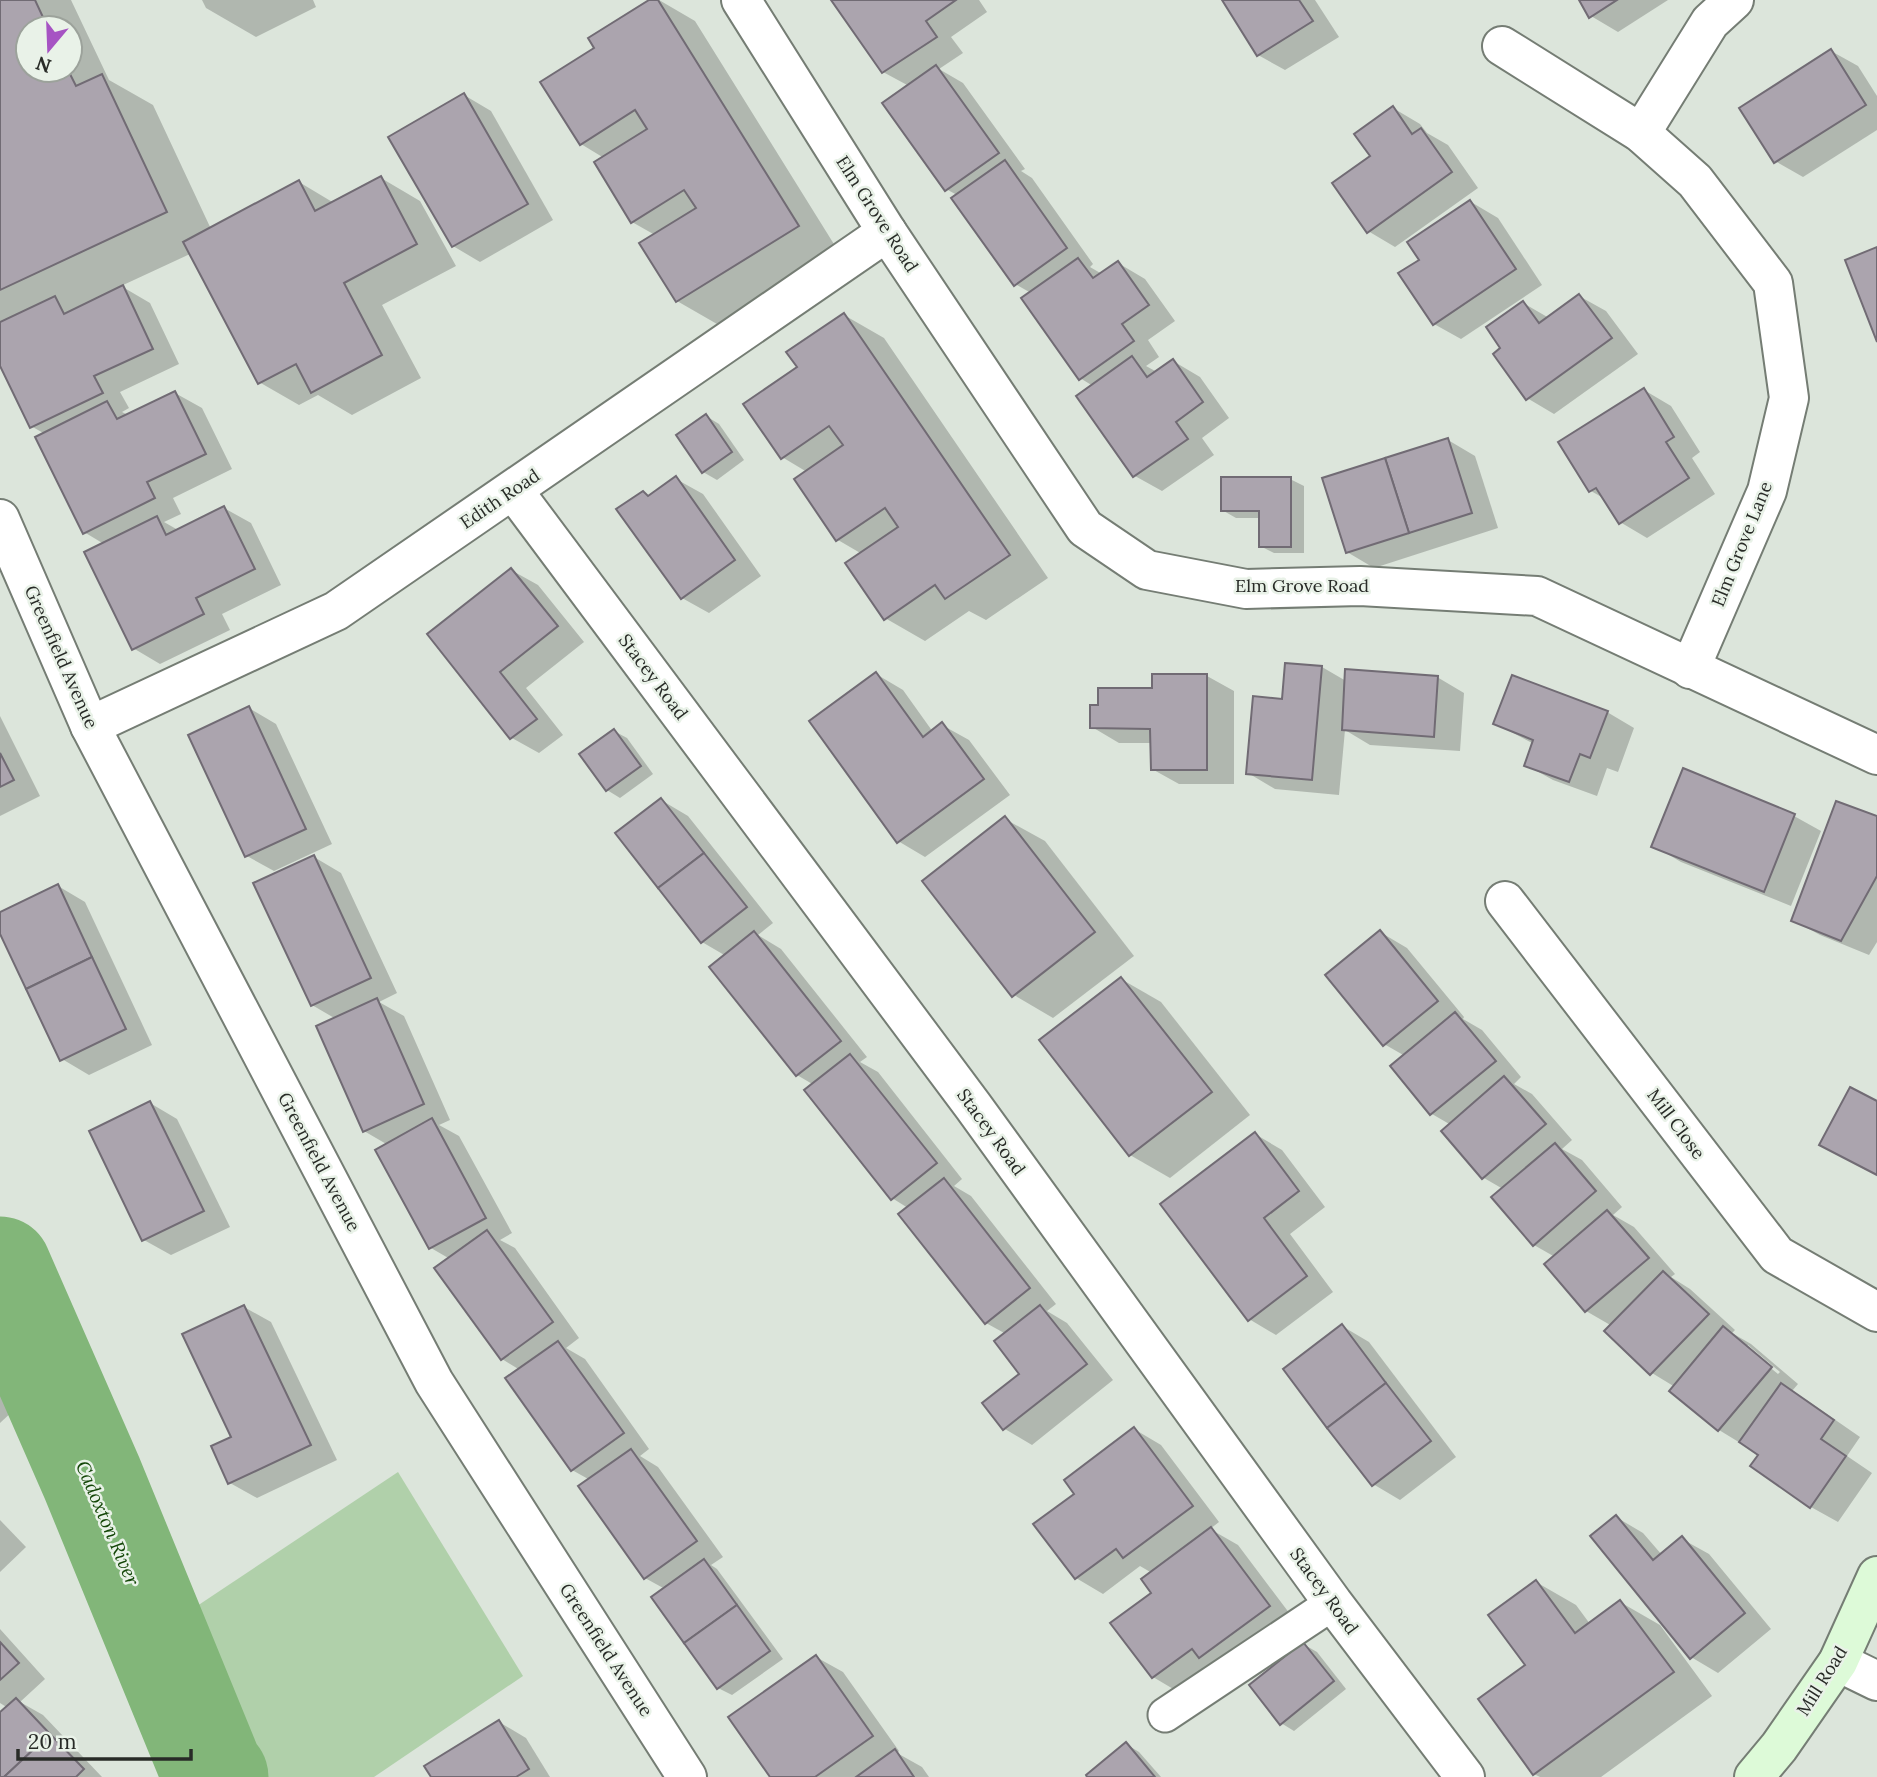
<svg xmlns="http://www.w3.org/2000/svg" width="1877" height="1777" font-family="Lora,serif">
	<rect width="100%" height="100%" fill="#dce5db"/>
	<polygon fill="#b0d0aa" points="398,1472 523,1676 374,1777 236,1777 170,1624"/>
	<g fill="#0003" fill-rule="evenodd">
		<path d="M0,0H71L109,80L153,105L211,229L299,182L334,203L381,178L420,201L456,266L382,305L421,378L352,415L318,395L299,405L259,382L190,254L121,286L150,303L179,364L120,392L129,408L122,412L128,415L175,393L202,408L232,469L173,498L181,514L164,522L178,530L224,508L251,523L281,585L222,614L230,630L160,664L133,648L104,544L84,532L45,434L31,426L0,362ZM28,28H70V70H28Z"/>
		<polygon points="202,0 313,0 316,7 256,37 206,8"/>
		<polygon points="652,0 659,0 695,21 837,249 717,324 677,301 655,235 632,222 604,158 581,144 596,49"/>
		<polygon points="834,0 979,0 987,12 951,37 963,53 939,69 963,83 1025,169 1021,171 1032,178 1093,264 1090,267 1102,274 1118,263 1145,279 1175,321 1148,340 1159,357 1146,366 1157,372 1173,361 1200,377 1229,418 1202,438 1214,455 1162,491 1135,476 1093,386 1080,378 1031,293 1015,284 957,195 946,189 909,86 883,72"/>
		<polygon points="1224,0 1315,0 1339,37 1285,70 1258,55"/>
		<polygon points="1581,0 1668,0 1618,32 1591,16"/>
		<polygon points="1831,51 1858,66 1877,96 1877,130 1803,177 1775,161"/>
		<polygon points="464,95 491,111 553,220 480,262 453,246"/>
		<polygon points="1393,108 1420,124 1427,133 1448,145 1478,188 1395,247 1368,231 1372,157"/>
		<polygon points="1471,202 1498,218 1542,285 1461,339 1434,324 1421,260"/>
		<polygon points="1579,296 1606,311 1638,354 1554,414 1527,398 1502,348 1523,303 1549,318"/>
		<polygon points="844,315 884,338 1048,578 986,620 969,611 925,641 885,618 862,554 838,540 807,472 782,457 799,368"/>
		<polygon points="1644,390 1671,406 1700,452 1692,458 1715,494 1647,538 1620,522 1605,499 1591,491"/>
		<polygon points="706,416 719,424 744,460 717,480 703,472"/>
		<polygon points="1448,440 1475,456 1498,528 1374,568 1347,552"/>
		<polygon points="676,479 703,494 761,576 709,613 682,598 643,493 650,497"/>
		<polygon points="1290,479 1304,486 1304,553 1274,553 1260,546 1261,518 1236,518 1222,510"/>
		<polygon points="511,570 538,585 584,642 526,688 563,735 539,753 512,738 429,634"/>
		<polygon points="1322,667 1346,681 1437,677 1464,693 1460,751 1370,745 1345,730 1339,795 1275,789 1248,773 1284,701"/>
		<polygon points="876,674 903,690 933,732 942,725 969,740 1010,795 925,857 898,841"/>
		<polygon points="1207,676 1234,691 1234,784 1179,784 1152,769 1152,743 1119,743 1092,727 1099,706"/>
		<polygon points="249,708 276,724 332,844 274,871 247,856"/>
		<polygon points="1607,712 1634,728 1618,772 1607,768 1597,796 1553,780 1526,765 1534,744 1496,724"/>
		<polygon points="0,716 40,796 0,816"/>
		<polygon points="614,731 627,738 653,774 620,798 607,790"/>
		<polygon points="661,800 688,816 773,923 758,935 781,949 867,1057 860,1062 878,1072 962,1179 954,1186 971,1196 1056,1304 1047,1311 1067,1323 1113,1380 1032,1445 1005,1429 984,1404 1022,1374 1006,1334 986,1323 908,1208 892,1198 814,1085 797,1075 726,956 702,942 617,833"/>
		<polygon points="1794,816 1821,831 1791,906 1681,862 1654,846"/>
		<polygon points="1877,818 1877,942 1869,955 1820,935 1793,920"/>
		<polygon points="1005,819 1045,841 1134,956 1053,1018 1014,995"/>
		<polygon points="314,857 341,873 397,993 379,1002 404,1016 450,1120 439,1125 459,1136 512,1233 500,1240 515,1248 579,1338 566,1348 585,1359 649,1449 640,1456 658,1467 723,1557 711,1565 717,1569 783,1659 732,1695 718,1688 665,1589 645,1578 590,1480 572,1470 520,1370 502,1359 450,1259 431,1248 388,1145 364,1131 336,1019 312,1005"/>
		<polygon points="58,886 85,902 152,1045 89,1075 62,1059 0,929 0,914"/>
		<path d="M1380,932L1407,948L1464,1017L1463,1019L1482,1030L1521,1077L1514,1084L1532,1094L1572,1140L1562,1149L1582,1160L1622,1207L1613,1215L1634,1227L1675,1274L1671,1277L1690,1289L1735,1330L1732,1333L1751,1344L1798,1384L1792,1391L1808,1401L1860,1437L1847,1456L1872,1473L1838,1522L1811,1507L1760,1455L1719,1430L1675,1387L1652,1373L1612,1326L1586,1311L1555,1257L1534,1245L1503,1189L1484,1178L1451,1125L1432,1114L1405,1056L1384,1044ZM1748,1345L1780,1372L1778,1374L1745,1347Z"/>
		<polygon points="1121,979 1161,1002 1250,1115 1170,1178 1130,1155"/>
		<polygon points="150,1103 177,1119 230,1227 171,1255 144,1240"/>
		<polygon points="1255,1134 1282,1150 1325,1207 1290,1234 1333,1292 1276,1335 1249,1319"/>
		<polygon points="244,1307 271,1322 337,1460 257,1498 230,1483"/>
		<polygon points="1342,1326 1369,1342 1456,1457 1400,1500 1373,1484"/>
		<polygon points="0,1392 15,1409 0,1423"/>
		<polygon points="1134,1429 1161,1445 1219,1522 1210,1529 1238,1545 1296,1622 1180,1693 1153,1677 1154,1593 1152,1573 1140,1566 1103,1594 1076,1578 1077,1494"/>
		<polygon points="1616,1517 1643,1533 1662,1555 1682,1539 1709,1554 1771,1629 1718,1673 1691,1657"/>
		<polygon points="0,1520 26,1547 0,1572"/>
		<polygon points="1536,1582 1576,1605 1590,1624 1620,1602 1660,1625 1712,1696 1601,1777 1540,1777 1534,1774 1527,1665"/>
		<polygon points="0,1629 45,1679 20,1702 43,1715 102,1777 0,1777 0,1715 8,1708 0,1703"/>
		<polygon points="1303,1644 1317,1652 1346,1689 1294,1731 1281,1723"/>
		<polygon points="816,1657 843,1672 899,1751 897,1753 922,1767 929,1777 772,1777"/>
		<polygon points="499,1722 526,1738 550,1777 433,1777"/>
		<polygon points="1126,1744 1139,1752 1161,1777 1090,1777"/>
	</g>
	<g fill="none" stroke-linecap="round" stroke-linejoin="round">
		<polyline stroke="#82b679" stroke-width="103" points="0,1268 92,1478 212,1771 217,1777"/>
	</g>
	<g fill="#aba4ae" stroke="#716b74" stroke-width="2">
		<polygon points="0,0 35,0 48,28 28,28 28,70 68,70 76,86 102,74 167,212 0,290"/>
		<polygon points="649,0 658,0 799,226 676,302 639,243 696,208 684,190 631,223 594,162 647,129 635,110 580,145 540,82 594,48 588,38"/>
		<polygon points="831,0 956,0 926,21 937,37 882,73"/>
		<polygon points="1222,0 1299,0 1313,21 1257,56"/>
		<polygon points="1579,0 1617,0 1589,18"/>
		<polygon points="1831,49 1866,105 1774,163 1739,108"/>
		<polygon points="936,65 999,153 945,191 882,103"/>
		<polygon points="464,93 528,204 452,247 388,137"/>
		<polygon points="1393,106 1412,134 1421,128 1452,172 1367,233 1332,183 1370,156 1354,134"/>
		<polygon points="1005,160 1067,248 1014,286 951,198"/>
		<polygon points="381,176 417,244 344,283 382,355 311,393 296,364 258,384 183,242 299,180 315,211"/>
		<polygon points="1470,200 1516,269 1433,325 1398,273 1419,260 1407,242"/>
		<polygon points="1877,247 1877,342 1845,260"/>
		<polygon points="1078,258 1093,278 1118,261 1149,305 1122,324 1134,341 1079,380 1021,298"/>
		<polygon points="123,285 153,349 94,376 103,393 30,428 0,366 0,322 55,296 64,314"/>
		<polygon points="1579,294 1612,338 1526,400 1493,354 1500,348 1486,327 1523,301 1539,323"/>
		<polygon points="844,313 1010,555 945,599 935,585 884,620 845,563 898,527 885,508 836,541 794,479 843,445 829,426 781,459 743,404 797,367 786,352"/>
		<polygon points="1132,356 1147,377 1173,359 1203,402 1176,422 1188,439 1133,477 1076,396"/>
		<polygon points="1644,388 1674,437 1666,442 1689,478 1619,524 1596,488 1589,492 1558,442"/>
		<polygon points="175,391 206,454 147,482 155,498 83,534 35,437 107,401 117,419"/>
		<polygon points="706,414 732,452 702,473 676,435"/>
		<polygon points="1448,438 1472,513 1409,533 1385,458"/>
		<polygon points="1385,458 1409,533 1346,553 1322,478"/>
		<polygon points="676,476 735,560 681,599 616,509 643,491 648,496"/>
		<polygon points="1221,477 1291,477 1291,547 1259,547 1259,511 1221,511"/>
		<polygon points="224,506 255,569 196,598 204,614 132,650 84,552 157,516 166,535"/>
		<polygon points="511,568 558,626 500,672 537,719 510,739 427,634"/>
		<polygon points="1285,663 1322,666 1312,780 1246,774 1253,696 1282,699"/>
		<polygon points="1345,669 1438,676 1434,737 1342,730"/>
		<polygon points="876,672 923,737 942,722 984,779 897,843 809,721"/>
		<polygon points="1152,674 1207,674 1207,770 1151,770 1150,729 1090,728 1090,705 1098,705 1098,688 1152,688"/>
		<polygon points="1512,675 1608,711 1590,758 1580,754 1569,782 1524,766 1533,740 1493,724"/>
		<polygon points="249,706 306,829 245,857 188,735"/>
		<polygon points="614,729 641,766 606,791 579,754"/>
		<polygon points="0,753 14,780 0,787"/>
		<polygon points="1683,768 1795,814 1764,892 1651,847"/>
		<polygon points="661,798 704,853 658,888 615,833"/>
		<polygon points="1836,801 1877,816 1877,876 1841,941 1791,921"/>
		<polygon points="1005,816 1095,932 1012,997 922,881"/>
		<polygon points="704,853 747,907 701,943 658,888"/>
		<polygon points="314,855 371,978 311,1006 253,883"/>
		<polygon points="58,884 92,957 26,989 0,934 0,912"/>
		<polygon points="1380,930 1438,1001 1383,1046 1325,975"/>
		<polygon points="754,931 841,1041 796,1076 709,967"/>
		<polygon points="92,957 126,1029 60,1061 26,989"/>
		<polygon points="1121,977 1212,1092 1129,1156 1039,1040"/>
		<polygon points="377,998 424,1104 363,1132 316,1026"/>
		<polygon points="1455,1012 1496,1061 1430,1115 1390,1066"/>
		<polygon points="850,1054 937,1163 891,1200 804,1090"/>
		<polygon points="1504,1076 1546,1124 1482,1179 1441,1131"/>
		<polygon points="1850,1087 1877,1101 1877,1175 1819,1145"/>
		<polygon points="150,1101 204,1211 142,1241 89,1131"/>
		<polygon points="432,1118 486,1218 429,1249 375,1150"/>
		<polygon points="1255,1132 1299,1191 1264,1218 1307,1276 1248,1321 1160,1204"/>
		<polygon points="1555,1143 1596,1191 1533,1246 1491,1197"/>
		<polygon points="944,1178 1030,1288 985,1324 898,1214"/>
		<polygon points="1607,1210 1649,1258 1585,1312 1544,1264"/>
		<polygon points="487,1230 553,1322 501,1360 434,1268"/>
		<polygon points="1663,1271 1709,1314 1650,1375 1604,1331"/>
		<polygon points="244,1305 311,1445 228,1484 211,1446 231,1437 182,1334"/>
		<polygon points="1040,1305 1087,1364 1003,1430 982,1403 1019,1374 994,1341"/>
		<polygon points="1342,1324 1386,1383 1327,1428 1283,1369"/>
		<polygon points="1723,1326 1772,1367 1718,1431 1669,1391"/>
		<polygon points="558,1341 624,1433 571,1471 505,1378"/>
		<polygon points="1386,1383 1431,1441 1372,1486 1327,1428"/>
		<polygon points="1781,1383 1834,1420 1821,1439 1846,1456 1810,1508 1750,1466 1758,1455 1739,1442"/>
		<polygon points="1134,1427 1193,1506 1123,1558 1116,1549 1075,1579 1033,1524 1074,1494 1064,1480"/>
		<polygon points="631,1449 697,1541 644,1579 578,1486"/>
		<polygon points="1616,1515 1653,1560 1682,1536 1745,1613 1690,1659 1590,1536"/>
		<polygon points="1211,1527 1270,1606 1199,1658 1192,1649 1152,1678 1110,1623 1151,1593 1141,1579"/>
		<polygon points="704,1559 737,1605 684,1643 651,1597"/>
		<polygon points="1536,1580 1575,1633 1620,1600 1674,1672 1533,1775 1478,1699 1525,1665 1488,1615"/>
		<polygon points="737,1605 770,1651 717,1689 684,1643"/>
		<polygon points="0,1642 19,1663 0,1680"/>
		<polygon points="1303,1642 1334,1681 1280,1725 1249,1685"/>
		<polygon points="816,1655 873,1736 815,1777 770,1777 728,1717"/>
		<polygon points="16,1698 50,1734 4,1777 0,1777 0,1712"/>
		<polygon points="499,1720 529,1769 516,1777 431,1777 424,1766"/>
		<polygon points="50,1734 84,1769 76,1777 4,1777"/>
		<polygon points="1126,1742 1155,1777 1087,1777 1086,1775"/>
		<polygon points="895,1749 914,1777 856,1777"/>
	</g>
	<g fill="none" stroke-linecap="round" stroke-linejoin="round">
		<defs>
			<polyline id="lane" points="1165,1715 1333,1603"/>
			<g id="street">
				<polyline points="741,0 887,232 1085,528 1147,570 1246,589 1360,586 1537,596 1877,755"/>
				<polyline points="1502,46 1641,133 1695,181 1773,283 1789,398 1767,491 1690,669"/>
				<polyline points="1641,133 1710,22 1734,0"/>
				<polyline points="513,490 973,1106 1333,1603 1465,1777"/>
				<polyline points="0,519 90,726 434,1382 687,1777"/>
				<polyline points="90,726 336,611 887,232"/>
				<polyline points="1505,901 1777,1255 1877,1312"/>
				<polyline points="1838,1662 1877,1681"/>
			</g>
			<polyline id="secondary" points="1754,1777 1779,1747 1838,1662 1877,1576"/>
		</defs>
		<use href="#lane" stroke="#757d74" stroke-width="37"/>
		<use href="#street" stroke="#757d74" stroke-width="42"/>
		<use href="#secondary" stroke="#757d74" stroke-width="42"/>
		<use href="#lane" stroke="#fff" stroke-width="33"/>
		<use href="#street" stroke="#fff" stroke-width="38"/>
		<use href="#secondary" stroke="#ddfad8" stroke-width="38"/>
	</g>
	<g text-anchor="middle" stroke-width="5" stroke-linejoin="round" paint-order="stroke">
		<g font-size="18" fill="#282b27" stroke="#e9f2e8">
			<text transform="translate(877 214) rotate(57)" y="6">Elm Grove Road</text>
			<text transform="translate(500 499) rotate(-34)" y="6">Edith Road</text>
			<text transform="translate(1742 544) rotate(-68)" y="6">Elm Grove Lane</text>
			<text x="1302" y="592">Elm Grove Road</text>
			<text transform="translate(61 657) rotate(66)" y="6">Greenfield Avenue</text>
			<text transform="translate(653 677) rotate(53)" y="6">Stacey Road</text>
			<text transform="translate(1676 1124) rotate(53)" y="6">Mill Close</text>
			<text transform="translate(991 1132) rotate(54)" y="6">Stacey Road</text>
			<text transform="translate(319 1162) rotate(62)" y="6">Greenfield Avenue</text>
			<text transform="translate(1324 1591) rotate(54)" y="6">Stacey Road</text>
			<text transform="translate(606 1650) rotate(57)" y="6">Greenfield Avenue</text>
			<text transform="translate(1822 1681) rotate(-58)" y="6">Mill Road</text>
		</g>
		<g font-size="19" font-style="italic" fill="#134607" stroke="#e9f2e8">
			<text transform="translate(108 1523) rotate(67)" y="7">Cadoxton River</text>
		</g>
	</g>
	<g transform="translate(49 49) rotate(199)"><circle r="33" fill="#e9f2e8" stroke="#9ca29b" stroke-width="2"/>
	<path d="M0-5L12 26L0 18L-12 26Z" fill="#a653c3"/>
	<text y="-10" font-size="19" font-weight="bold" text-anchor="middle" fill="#282b27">N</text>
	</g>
	<path d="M18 1749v10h173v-10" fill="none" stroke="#282b27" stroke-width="3.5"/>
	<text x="28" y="1749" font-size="21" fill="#282b27" stroke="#e9f2e8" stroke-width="5" paint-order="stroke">20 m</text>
</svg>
